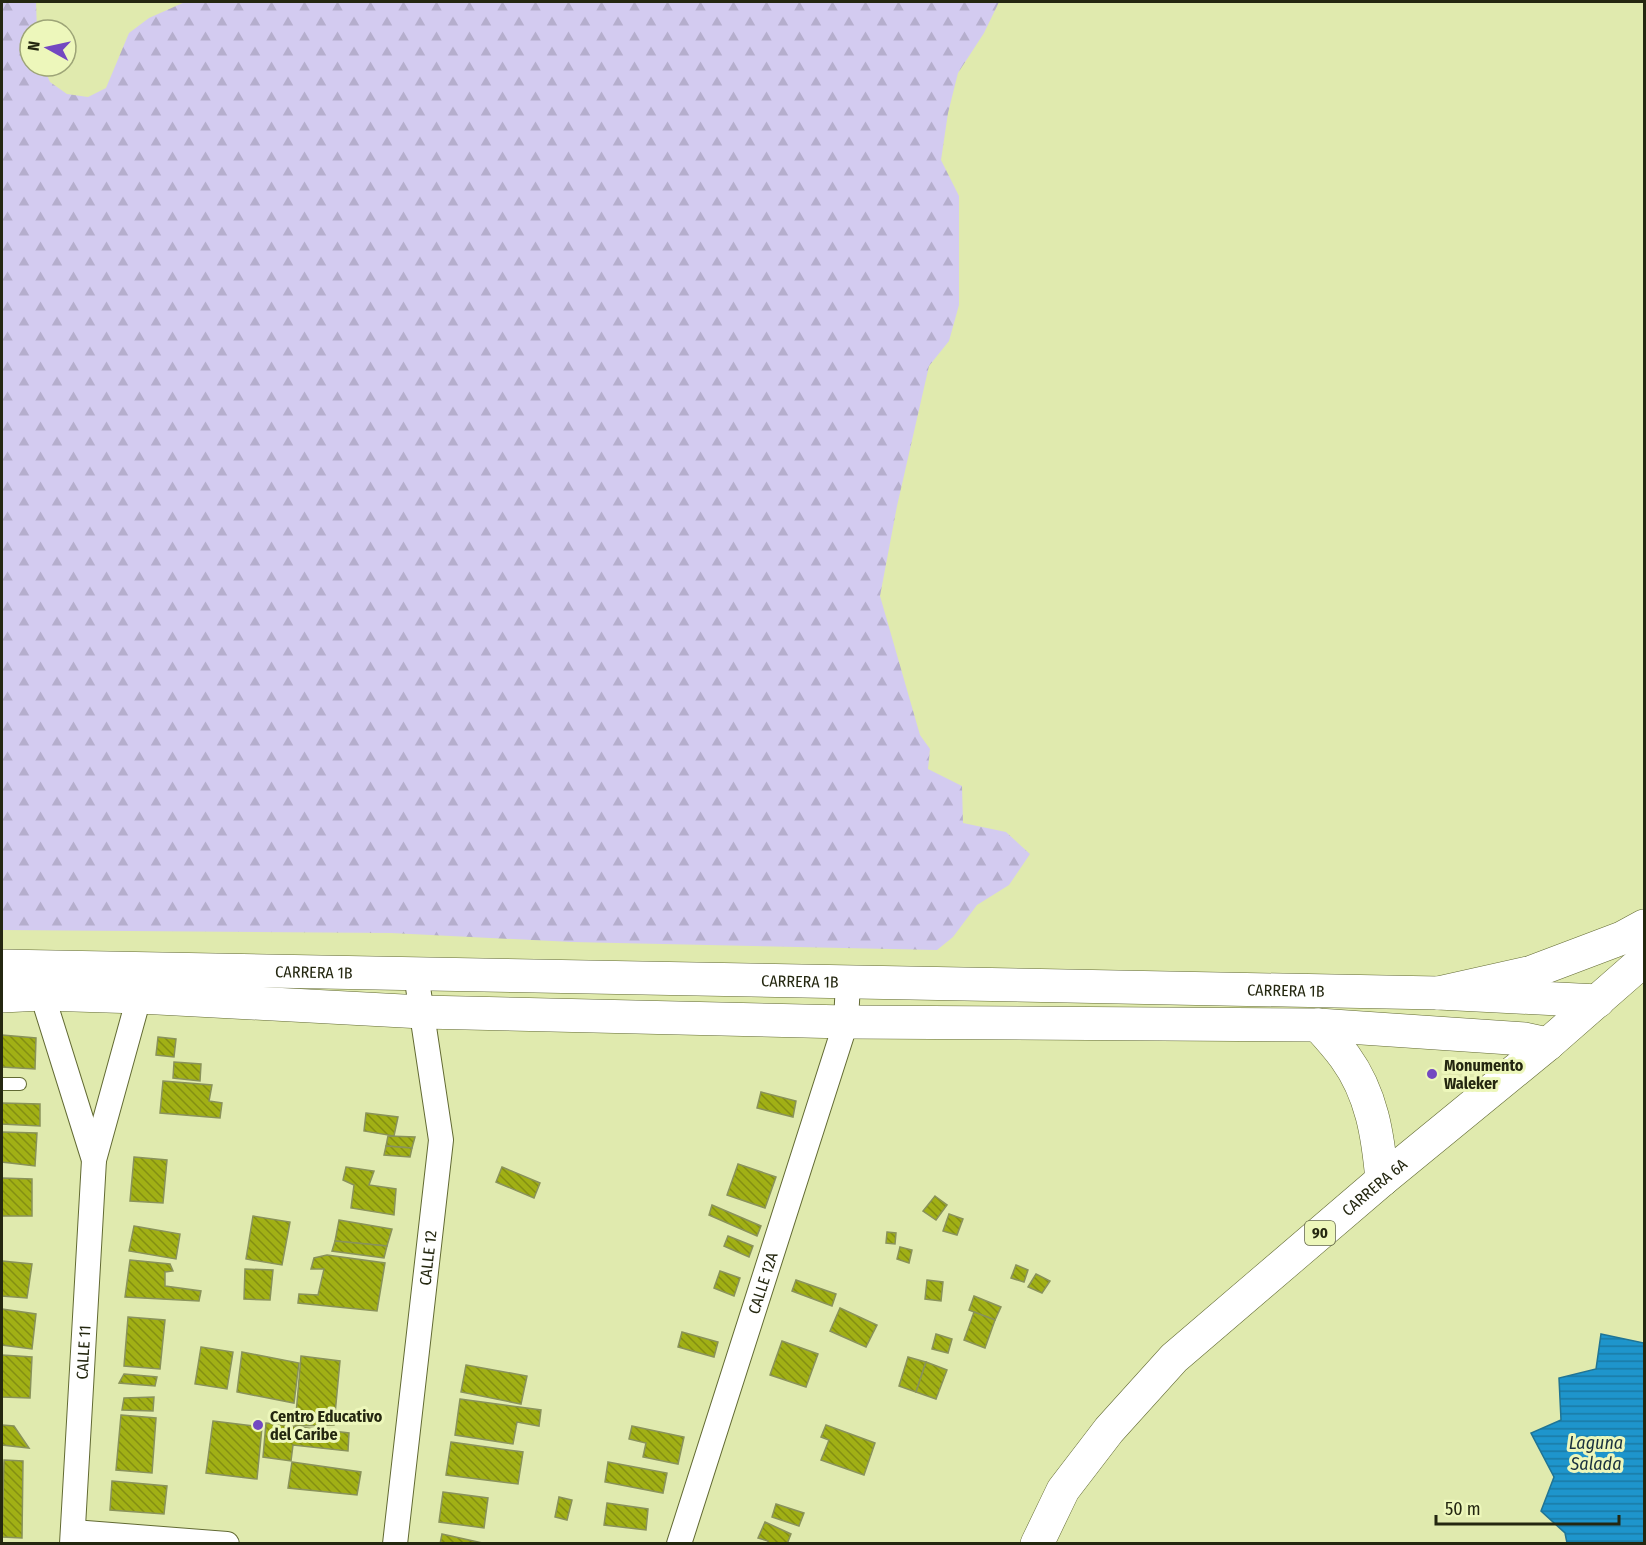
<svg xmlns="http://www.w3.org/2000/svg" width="1646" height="1545" font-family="'Fira Sans Condensed',sans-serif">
	<defs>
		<pattern id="forest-firs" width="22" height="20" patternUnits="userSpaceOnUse" patternTransform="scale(1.5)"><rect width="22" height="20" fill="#d3cbf0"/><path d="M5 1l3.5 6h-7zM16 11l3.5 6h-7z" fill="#b5aecd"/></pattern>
		<pattern id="water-rules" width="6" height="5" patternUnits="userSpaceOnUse" patternTransform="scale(1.5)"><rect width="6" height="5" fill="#1e95cc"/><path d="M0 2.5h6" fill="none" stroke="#1a7aa4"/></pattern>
		<pattern id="building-back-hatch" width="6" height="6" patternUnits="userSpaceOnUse" patternTransform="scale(1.5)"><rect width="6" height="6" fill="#a1b015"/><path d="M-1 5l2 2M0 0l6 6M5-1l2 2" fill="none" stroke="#838f12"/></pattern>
	</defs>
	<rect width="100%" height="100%" fill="#e0eaae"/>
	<polygon fill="url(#forest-firs)" points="2,2 36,2 37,30 30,30 30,66 43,66 50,82 67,94 88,97 106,88 129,33 149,18 185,2 999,2 984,33 958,73 948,113 941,160 959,196 959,305 949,341 929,366 897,506 880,596 920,735 930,749 928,769 962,786 963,823 1006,832 1030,854 1009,885 977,905 953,937 937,950 572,942 391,933 2,930"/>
	<polygon fill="url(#water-rules)" stroke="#207494" stroke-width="1.5" points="1601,1334 1644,1343 1644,1543 1567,1543 1565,1533 1541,1511 1554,1477 1531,1433 1561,1420 1559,1378 1596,1369"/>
	<g fill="url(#building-back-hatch)" stroke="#89925a" stroke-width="1.5">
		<polygon points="2,1035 36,1038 35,1069 2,1067"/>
		<polygon points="158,1037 176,1039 174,1057 156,1055"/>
		<polygon points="174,1062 201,1064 200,1081 173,1078"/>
		<polygon points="163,1081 212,1085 209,1101 222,1103 220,1118 160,1113"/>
		<polygon points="761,1092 796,1101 793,1117 757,1108"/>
		<polygon points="2,1103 40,1104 40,1126 2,1124"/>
		<polygon points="366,1113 398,1117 394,1136 364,1131"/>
		<polygon points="2,1132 37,1133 35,1166 2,1162"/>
		<polygon points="388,1136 415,1137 412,1148 386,1146"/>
		<polygon points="386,1146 412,1148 410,1157 384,1155"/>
		<polygon points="134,1157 167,1160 163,1203 130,1201"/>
		<polygon points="738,1164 776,1177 765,1208 727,1195"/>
		<polygon points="346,1167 374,1171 369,1185 396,1189 394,1215 351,1208 354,1185 343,1180"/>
		<polygon points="502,1167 540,1183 534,1198 496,1182"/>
		<polygon points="2,1178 32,1179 32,1216 2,1216"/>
		<polygon points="935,1196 947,1205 936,1220 923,1211"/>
		<polygon points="712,1205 761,1226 757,1236 709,1215"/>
		<polygon points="949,1214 963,1219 957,1235 943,1231"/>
		<polygon points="253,1216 290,1222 282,1265 246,1259"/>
		<polygon points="339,1220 392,1229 387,1246 335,1241"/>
		<polygon points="134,1226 180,1234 176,1259 129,1251"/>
		<polygon points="887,1232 896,1233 895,1244 886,1243"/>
		<polygon points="728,1236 753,1246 749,1257 724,1246"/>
		<polygon points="335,1241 387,1246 384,1258 332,1251"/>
		<polygon points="900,1247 912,1250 909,1263 897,1259"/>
		<polygon points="327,1255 385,1263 377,1311 298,1303 299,1294 318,1295 324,1269 311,1269 314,1258"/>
		<polygon points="130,1260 170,1264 173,1271 165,1272 165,1286 201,1291 199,1301 125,1297"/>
		<polygon points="2,1261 32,1264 27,1298 2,1296"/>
		<polygon points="1016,1265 1028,1270 1024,1282 1011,1278"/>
		<polygon points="245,1269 273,1270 270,1300 244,1299"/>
		<polygon points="720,1271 740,1278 734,1296 714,1288"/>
		<polygon points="1036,1274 1050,1281 1042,1293 1028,1287"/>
		<polygon points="796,1280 836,1294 832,1306 792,1291"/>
		<polygon points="927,1280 943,1282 941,1301 925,1299"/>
		<polygon points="974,1296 1001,1307 995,1320 969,1310"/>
		<polygon points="840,1308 877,1325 866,1347 830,1331"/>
		<polygon points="2,1309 36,1314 32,1349 2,1345"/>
		<polygon points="974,1312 995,1320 985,1348 964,1340"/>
		<polygon points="128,1317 165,1320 160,1369 124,1366"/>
		<polygon points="682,1332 718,1342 714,1357 678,1347"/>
		<polygon points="936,1334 952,1339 948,1353 932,1349"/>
		<polygon points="782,1341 818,1354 806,1387 770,1375"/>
		<polygon points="201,1347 233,1352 227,1389 195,1384"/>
		<polygon points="242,1352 299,1363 294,1403 237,1392"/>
		<polygon points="2,1355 32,1357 30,1398 2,1397"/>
		<polygon points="301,1356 340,1361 334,1425 295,1426"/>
		<polygon points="908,1357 926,1362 916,1392 899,1386"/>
		<polygon points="926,1362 947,1370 936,1399 916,1392"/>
		<polygon points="466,1365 527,1376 521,1404 461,1392"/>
		<polygon points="124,1374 157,1377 155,1386 119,1383"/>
		<polygon points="154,1397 153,1411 122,1410 124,1398"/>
		<polygon points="460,1399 541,1410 539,1426 517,1422 513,1444 455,1435"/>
		<polygon points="121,1415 156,1418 152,1473 116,1470"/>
		<polygon points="213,1421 262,1427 257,1479 206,1473"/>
		<polygon points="266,1423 349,1433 348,1451 293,1445 291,1461 263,1457"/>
		<polygon points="2,1425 14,1426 29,1448 2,1445"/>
		<polygon points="826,1425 875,1443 864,1475 821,1460 829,1440 821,1437"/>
		<polygon points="632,1426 684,1437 678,1464 643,1457 646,1443 629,1439"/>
		<polygon points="451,1442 523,1452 518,1484 446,1475"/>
		<polygon points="4,1460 23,1461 22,1538 2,1537"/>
		<polygon points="292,1462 361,1472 357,1495 288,1488"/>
		<polygon points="608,1462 667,1473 663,1493 605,1482"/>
		<polygon points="112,1481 167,1486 164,1514 110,1510"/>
		<polygon points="443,1492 488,1498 484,1528 439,1522"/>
		<polygon points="559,1497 572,1500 567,1520 555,1517"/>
		<polygon points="607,1503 648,1509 646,1530 604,1525"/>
		<polygon points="776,1504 804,1513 799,1526 772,1517"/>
		<polygon points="765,1522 791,1534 787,1544 767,1544 768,1541 758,1538"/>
		<polygon points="442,1534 483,1543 483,1544 440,1544"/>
	</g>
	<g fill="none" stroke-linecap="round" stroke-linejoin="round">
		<defs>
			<polyline id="lane" points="2,1084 20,1084"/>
			<g id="street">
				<polyline points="35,980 42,994 94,1160"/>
				<polyline points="73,1532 227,1544"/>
				<path id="s1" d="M72,1544L94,1160L139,997L138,982"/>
				<path id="s2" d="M395,1544L441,1140L416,974"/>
				<path id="s3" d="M679,1544L846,1022L848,982"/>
			</g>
			<g id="secondary">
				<path id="s4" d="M2,966L1438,993L1598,1001"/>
				<polyline points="2,996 42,994 139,997 422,1012 846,1022 1318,1025 1525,1039 1548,1044"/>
			</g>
			<g id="highway">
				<polyline points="1438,993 1532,972 1622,938 1644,926"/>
				<path d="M1318,1025C1327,1035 1337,1046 1345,1057C1372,1094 1378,1136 1382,1180"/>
				<path id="s5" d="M1037,1544L1063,1490L1109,1430L1174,1358L1382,1180L1548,1044L1644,960"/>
			</g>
		</defs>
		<use href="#lane" stroke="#626a33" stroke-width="14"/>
		<use href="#street" stroke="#626a33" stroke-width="26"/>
		<use href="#secondary" stroke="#626a33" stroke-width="34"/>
		<use href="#highway" stroke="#626a33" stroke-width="34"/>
		<use href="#lane" stroke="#fff" stroke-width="12"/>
		<use href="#street" stroke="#fff" stroke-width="24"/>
		<use href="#secondary" stroke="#fff" stroke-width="33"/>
		<use href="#highway" stroke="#fff" stroke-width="33"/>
	</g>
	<g fill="#7348c1" stroke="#edf7bb" stroke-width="2">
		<circle cx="1432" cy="1074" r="6"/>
		<circle cx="258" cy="1425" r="6"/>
	</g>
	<g text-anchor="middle" stroke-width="6" stroke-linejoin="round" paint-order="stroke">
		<rect fill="#edf7bb" stroke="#606543" stroke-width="1.5" x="1305" y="1221" width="30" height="24" rx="4.5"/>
		<g font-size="15" font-weight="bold" fill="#242710">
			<text x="1320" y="1238">90</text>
		</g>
		<g font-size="16" fill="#242710" stroke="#edf7bb">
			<text dy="6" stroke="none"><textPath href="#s4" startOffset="312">CARRERA 1B</textPath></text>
			<text dy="6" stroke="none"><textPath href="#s4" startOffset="798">CARRERA 1B</textPath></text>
			<text dy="6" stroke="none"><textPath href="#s4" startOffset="1284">CARRERA 1B</textPath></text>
			<text dy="6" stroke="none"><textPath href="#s5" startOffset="496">CARRERA 6A</textPath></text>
			<text dy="6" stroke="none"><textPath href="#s2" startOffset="288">CALLE 12</textPath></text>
			<text dy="6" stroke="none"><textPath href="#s3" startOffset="274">CALLE 12A</textPath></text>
			<text dy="6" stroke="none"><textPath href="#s1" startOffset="192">CALLE 11</textPath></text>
		</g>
		<g font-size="16" font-weight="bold" fill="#242710" stroke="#edf7bb" text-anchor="start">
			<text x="1444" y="1071">Monumento<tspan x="1444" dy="18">Waleker</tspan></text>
			<text x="270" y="1422">Centro Educativo<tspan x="270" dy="18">del Caribe</tspan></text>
		</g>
		<g font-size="18" font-style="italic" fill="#19303e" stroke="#edf7bb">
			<text x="1596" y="1449">Laguna<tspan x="1596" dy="21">Salada</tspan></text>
		</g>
	</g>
	<rect width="1646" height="1545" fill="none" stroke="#242710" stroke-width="6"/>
	<g transform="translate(48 48) rotate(278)"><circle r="28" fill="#edf7bb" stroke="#9da477" stroke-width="1.5"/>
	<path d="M0-4.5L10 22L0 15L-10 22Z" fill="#7348c1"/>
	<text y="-9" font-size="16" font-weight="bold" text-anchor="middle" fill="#242710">N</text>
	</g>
	<path d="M1436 1515v9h183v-9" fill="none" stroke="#242710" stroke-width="3"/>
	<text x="1445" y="1515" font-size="18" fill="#242710" stroke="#edf7bb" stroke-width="4.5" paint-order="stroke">50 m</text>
</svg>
